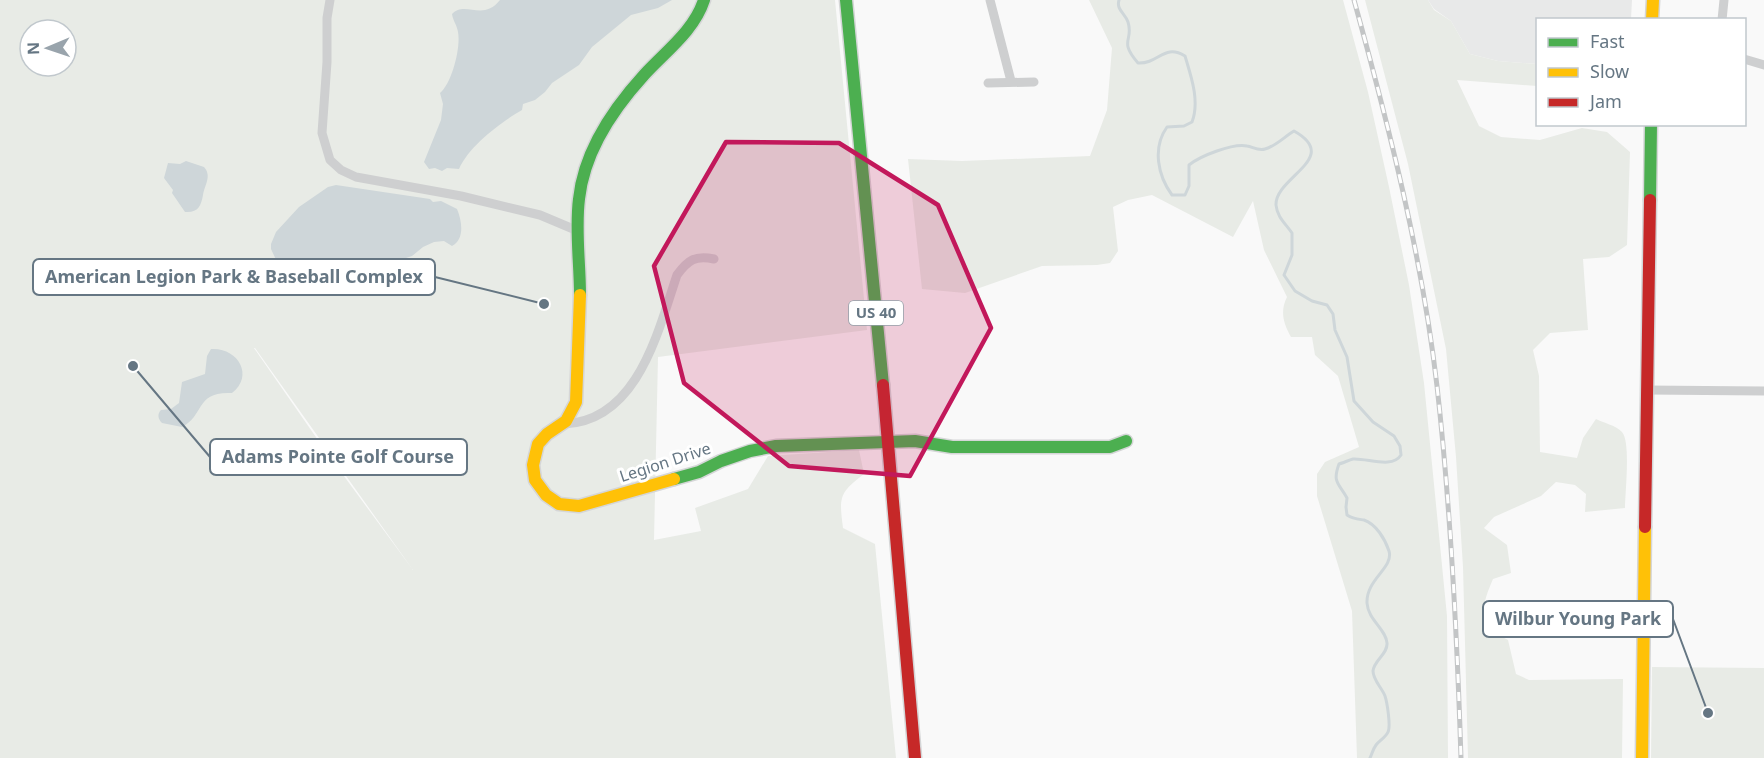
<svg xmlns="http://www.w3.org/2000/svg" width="1764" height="758" font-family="'Noto Sans',sans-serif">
	<rect width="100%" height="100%" fill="#f9f9f9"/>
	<polygon fill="#e8e9e9" points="1428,0 1632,0 1631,19 1538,20 1537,64 1498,61 1470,54 1451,21 1434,9"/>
	<g fill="#e8ebe6" fill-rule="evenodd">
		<path d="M0,0H835L867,330L658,357L654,540L701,531L695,508L748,489L768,456L859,450L864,474C839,493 839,497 843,528L875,544L896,758H0ZM30,30H66V66H30ZM254,348H255L413,570L327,453Z"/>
		<path d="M1089,0H1343L1368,92L1389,187L1409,285L1424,383L1447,616L1448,758H1357L1352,611L1317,496V474L1325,462L1359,447L1338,376L1315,355L1312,337H1291C1283,323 1280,311 1287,297L1264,250L1253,201L1233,237L1152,195L1128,200L1113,207L1118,251L1110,263L1097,265L1042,266L965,293L922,289L908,159L962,161L1090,156L1107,110L1112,48Z"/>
		<path d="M1365,0H1428L1434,10L1451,21L1470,54L1498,61L1537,64V86L1457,80L1479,126L1501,137L1540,140L1582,128L1607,132L1630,152L1627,245L1609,257L1583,259L1588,330L1550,333L1533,350L1539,376L1540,452L1577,458L1583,438L1596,419C1604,423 1615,425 1622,432C1631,442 1625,493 1625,508L1585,512L1586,494L1575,485L1556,482L1541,496L1494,517L1484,528L1507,545L1511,573L1493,579C1481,607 1476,625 1508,640L1516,674L1529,680L1623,679L1622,758H1468L1463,567L1456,457L1446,349L1408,164Z"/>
		<polygon points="1652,667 1764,668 1764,758 1651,758"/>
	</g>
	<g fill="#ced6d9">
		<path d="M500,0H672L658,8L631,15L592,47L579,65L552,83L545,92L535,100L523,104L522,110C501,122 469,146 459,169L447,168L442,171L435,168L429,169L424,162L441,120L443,104L440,93C452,83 461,47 458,32C457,25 453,21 452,14C465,0 483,22 500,0Z"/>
		<path d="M186,161L204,167C212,176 205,184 203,195C201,206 198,213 185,212L172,193L173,190L164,178L168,163L180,164Z"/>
		<path d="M336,185L430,199L433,202L441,201L457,209C462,221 465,239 452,246L444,241L434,242L423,247L412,256L403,259L380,279L368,280L360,286L320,285L287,271L279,266L271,249V244L276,232L299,207L328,187Z"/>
		<path d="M211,349C237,347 255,375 232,393C195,391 205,415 182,427L162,423C158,419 157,414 161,410L171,409L179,403L182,382L205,374L207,356Z"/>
	</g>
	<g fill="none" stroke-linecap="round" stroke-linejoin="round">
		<path stroke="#ced6d9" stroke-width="3" d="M1119,0C1116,10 1125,13 1128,22C1134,41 1118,40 1138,63C1159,64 1164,43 1185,56C1191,76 1200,101 1192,122L1184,126L1167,127C1152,148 1158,176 1172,195H1185L1189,186V165C1200,156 1233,143 1247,146C1253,147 1258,151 1265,149C1276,146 1284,137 1294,131C1342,158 1275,177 1276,205C1277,217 1286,224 1292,233V255L1284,275L1295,291L1312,301L1327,305L1333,314L1335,330L1347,357L1354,401L1373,422L1394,436L1400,446L1401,455C1392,469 1368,458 1353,459C1349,460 1343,463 1339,464C1332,483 1339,483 1347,498L1346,507L1347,515C1353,519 1357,519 1364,520C1376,524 1385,539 1389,551C1394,568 1366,579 1367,603C1368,620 1386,629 1387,643C1388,654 1374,660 1373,671C1373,680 1382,688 1385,696C1387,702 1391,726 1388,732C1386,737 1379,741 1376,745C1373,749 1372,754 1370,758"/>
		<defs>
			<g id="fast">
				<polyline points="846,0 883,385"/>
				<polyline points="1650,200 1651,124"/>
				<path d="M580,295C580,263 575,230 579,199C584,151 613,109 644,75C666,51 694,31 704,0"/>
				<polyline points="674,479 699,472 721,461 750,451 776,446 915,441 952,447 1110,447 1126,441"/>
			</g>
			<g id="slow">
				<polyline points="1652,20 1653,0"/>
				<polyline points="580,295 576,402 566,421 547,434 538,444 533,465 535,480 546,495 559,504 579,506 674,479"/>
				<polyline points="1642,758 1645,527"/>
			</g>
			<g id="jam">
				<polyline points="883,385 915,758"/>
				<polyline points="1645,527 1650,200"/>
			</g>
		</defs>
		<use href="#fast" stroke="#d5d6d7" stroke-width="15"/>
		<use href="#slow" stroke="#d5d6d7" stroke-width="15"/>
		<use href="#jam" stroke="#d5d6d7" stroke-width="15"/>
		<g stroke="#cecfd0" stroke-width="9">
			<polyline points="330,0 327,18 327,62 322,133 330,160 341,170 356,177 461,196 540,215 578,231"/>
			<polyline points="990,0 1011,81"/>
			<polyline points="1722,20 1724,0"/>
			<polyline points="1744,59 1764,65"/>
			<polyline points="988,83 1034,82"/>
			<polyline points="1646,390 1764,391"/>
			<path d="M564,424C638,421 658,331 677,275C688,260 695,255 714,259"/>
		</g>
		<use href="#fast" stroke="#4caf50" stroke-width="12"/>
		<use href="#slow" stroke="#ffc107" stroke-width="12"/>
		<use href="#jam" stroke="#c62828" stroke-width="12"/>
		<defs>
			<path id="rail" d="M1354,0C1389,127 1422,256 1437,386C1451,510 1457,634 1461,758"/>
		</defs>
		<use href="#rail" stroke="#c3c5c6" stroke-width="5"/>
		<use href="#rail" stroke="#fff" stroke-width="3" stroke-dasharray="9" stroke-linecap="butt"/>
	</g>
	<path fill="#c2185b" fill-opacity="0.2" stroke="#c2185b" stroke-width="4.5" stroke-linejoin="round" d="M726,142L839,143L938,205L991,328L910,476L789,466L684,383L654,266Z"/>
	<g text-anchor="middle" stroke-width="6" stroke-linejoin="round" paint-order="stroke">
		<rect fill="#fff" stroke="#939fa8" stroke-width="1.5" x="849" y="301" width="54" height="24" rx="4.5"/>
		<g font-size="15" font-weight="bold" fill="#657683">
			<text x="876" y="318">US 40</text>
		</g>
		<g font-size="16" fill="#657683" stroke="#fff">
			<text transform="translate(665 462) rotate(-18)" y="6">Legion Drive</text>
		</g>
	</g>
	<path fill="none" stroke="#657683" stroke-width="2" d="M544 304L435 277M133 366L210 457M1708 713L1673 619"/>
	<g fill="#657683" stroke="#fff" stroke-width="2">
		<circle cx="544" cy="304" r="6"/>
		<circle cx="133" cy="366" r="6"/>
		<circle cx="1708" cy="713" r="6"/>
	</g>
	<g fill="#fff" stroke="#657683" stroke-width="2">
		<rect x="33" y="259" width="402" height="36" rx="6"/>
		<rect x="210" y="439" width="257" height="36" rx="6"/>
		<rect x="1483" y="601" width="190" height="36" rx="6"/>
	</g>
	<g font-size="18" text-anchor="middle" font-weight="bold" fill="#657683">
		<text x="234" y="283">American Legion Park &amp; Baseball Complex</text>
		<text x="338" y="463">Adams Pointe Golf Course</text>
		<text x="1578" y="625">Wilbur Young Park</text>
	</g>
	<rect x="1536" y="18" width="210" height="108" fill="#ffffff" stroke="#c1c8cd" stroke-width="1.5"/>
	<rect x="1548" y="38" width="30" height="9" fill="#4caf50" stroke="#c1c8cd" stroke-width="1.5"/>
	<text x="1590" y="48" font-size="18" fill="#657683">Fast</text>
	<rect x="1548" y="68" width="30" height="9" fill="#ffc107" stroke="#c1c8cd" stroke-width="1.5"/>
	<text x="1590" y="78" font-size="18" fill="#657683">Slow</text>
	<rect x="1548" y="98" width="30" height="9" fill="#c62828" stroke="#c1c8cd" stroke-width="1.5"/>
	<text x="1590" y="108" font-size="18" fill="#657683">Jam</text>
	<g transform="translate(48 48) rotate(268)"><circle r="28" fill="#ffffff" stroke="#c1c8cd" stroke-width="1.5"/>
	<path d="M0-4.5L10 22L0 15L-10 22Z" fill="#99a4ac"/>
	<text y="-9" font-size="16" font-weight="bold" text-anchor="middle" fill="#657683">N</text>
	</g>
</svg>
